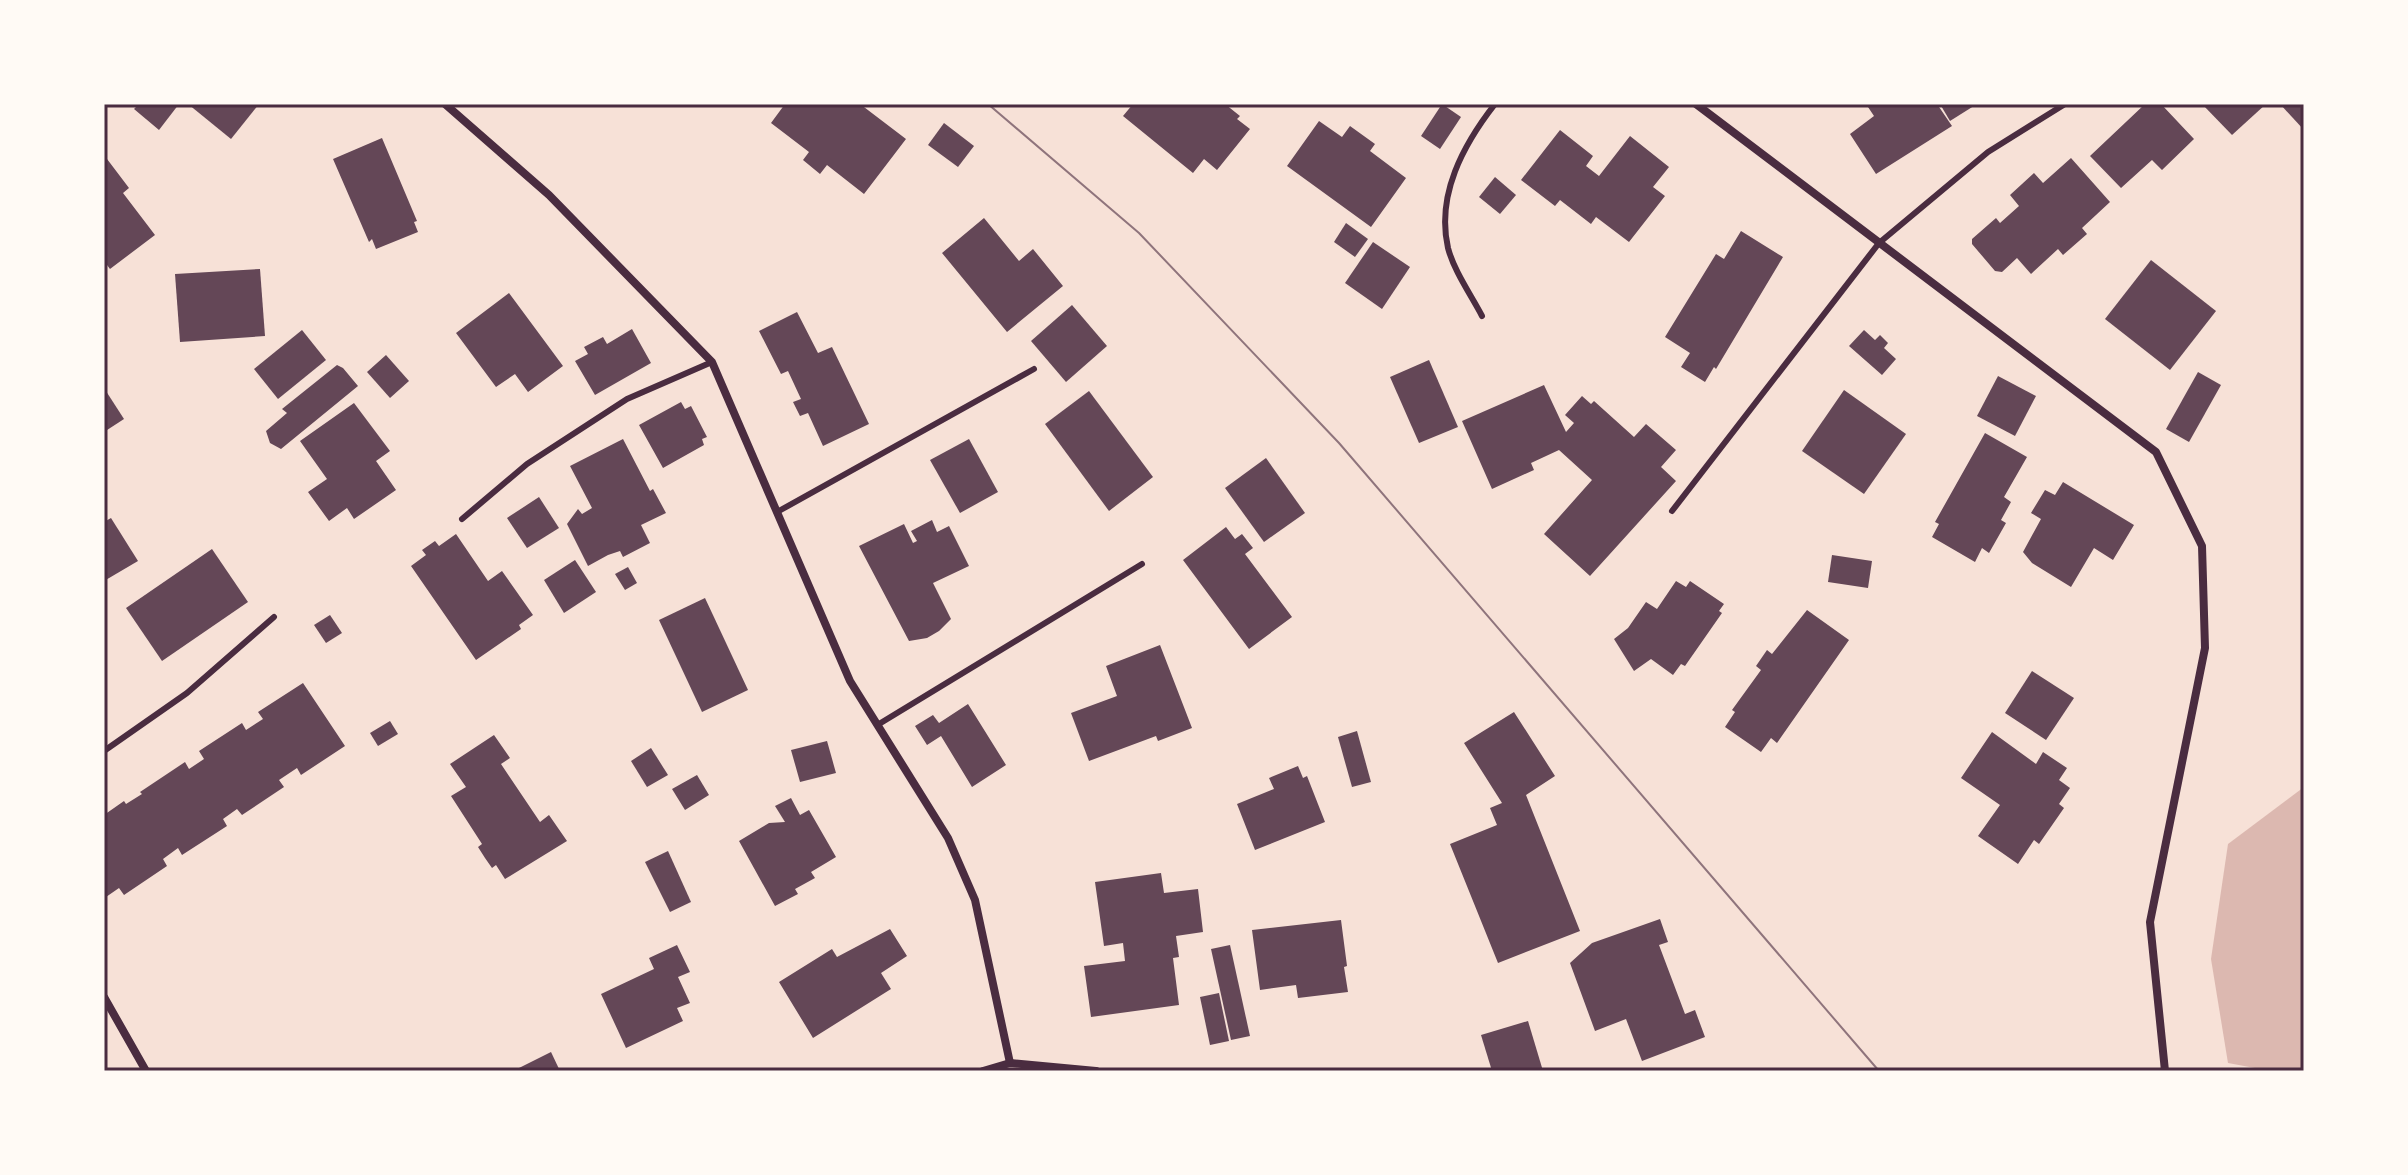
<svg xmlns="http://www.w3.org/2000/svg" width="2408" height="1175" font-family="Roboto,sans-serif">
	<rect width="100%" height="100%" fill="#f7e1d7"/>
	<polygon fill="#dcb8b0" points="2304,787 2304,1071 2271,1071 2228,1063 2211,959 2228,844"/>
	<g fill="#644757">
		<polygon points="139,104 179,104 159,130 134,109"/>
		<polygon points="188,104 259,104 231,139"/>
		<polygon points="785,104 860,104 906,139 864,194 827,165 820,174 803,160 809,152 771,123"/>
		<polygon points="1133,104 1225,104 1240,116 1237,119 1250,129 1217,170 1204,159 1193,173 1123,116"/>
		<polygon points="1442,104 1461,117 1440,149 1421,136"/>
		<polygon points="1866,104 1937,104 1952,126 1876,174 1850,134 1874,116"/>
		<polygon points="1940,104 1977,104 1950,121"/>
		<polygon points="2145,104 2161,104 2194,139 2162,170 2152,160 2121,188 2090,156"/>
		<polygon points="2202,104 2266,104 2232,135"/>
		<polygon points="2280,104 2304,104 2304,130"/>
		<polygon points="1319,121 1342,137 1350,126 1375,144 1370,151 1406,178 1371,227 1287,166"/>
		<polygon points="944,123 974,146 958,167 928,145"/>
		<polygon points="1560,130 1593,156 1586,166 1599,176 1630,136 1669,167 1653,187 1665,196 1629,242 1596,217 1591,224 1560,200 1555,206 1521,180"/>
		<polygon points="382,138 417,221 414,222 418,232 376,249 372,239 369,242 333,159"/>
		<polygon points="104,155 129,188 123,193 155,235 110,269 104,261"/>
		<polygon points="2071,158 2110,202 2082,228 2087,234 2063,255 2058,249 2031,274 2017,258 2002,272 1995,271 1972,244 1972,239 1996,218 2000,223 2019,206 2010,195 2034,173 2043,183"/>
		<polygon points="1495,177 1516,195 1500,214 1479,197"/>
		<polygon points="984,218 1019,261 1033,249 1063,286 1007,332 942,253"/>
		<polygon points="1346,223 1368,239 1355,257 1334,242"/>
		<polygon points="1741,231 1783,257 1716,369 1714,367 1705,382 1681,367 1690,353 1665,337 1716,254 1724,259"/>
		<polygon points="1373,242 1410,267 1382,309 1345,283"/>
		<polygon points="2151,260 2216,311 2170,370 2105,319"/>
		<polygon points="260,269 265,336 180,342 175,274"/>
		<polygon points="509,293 563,366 528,392 515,374 496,387 456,333"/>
		<polygon points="1072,305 1107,346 1066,382 1031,341"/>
		<polygon points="797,312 818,353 832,347 869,424 823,446 808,413 800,416 793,402 801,399 788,371 781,374 759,331"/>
		<polygon points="632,329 651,363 595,395 575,361 588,354 584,347 603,337 607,344"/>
		<polygon points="302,330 326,360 278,399 254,369"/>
		<polygon points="1864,330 1875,340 1880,335 1888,343 1884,348 1896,359 1882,375 1849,346"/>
		<polygon points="386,355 409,381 390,398 367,372"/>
		<polygon points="1429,360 1458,427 1419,443 1390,377"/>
		<polygon points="337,365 343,368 358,386 281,449 270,443 266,431 287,413 282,409"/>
		<polygon points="2198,372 2221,385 2189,442 2166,429"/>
		<polygon points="1998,376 2036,396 2015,436 1977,416"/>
		<polygon points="1544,385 1566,432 1574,423 1565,415 1582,396 1591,404 1594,401 1634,437 1646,424 1676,450 1661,467 1676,481 1590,576 1544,534 1592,480 1559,450 1531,463 1534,470 1492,489 1462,421"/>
		<polygon points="104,388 124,419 104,432"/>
		<polygon points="1844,390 1906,434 1864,494 1802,451"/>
		<polygon points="1089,391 1153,477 1109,511 1045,424"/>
		<polygon points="681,402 685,409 691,406 707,437 702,439 704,445 663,468 639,425"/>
		<polygon points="354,403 390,451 376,461 396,490 354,519 347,508 329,521 308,492 327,479 300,441"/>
		<polygon points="1985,433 2027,457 2004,497 2011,502 2001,520 2006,523 1989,553 1982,548 1975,562 1932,537 1939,524 1935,522"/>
		<polygon points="623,439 650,491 653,489 666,513 641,525 650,543 623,557 620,551 608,555 588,566 567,524 578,509 582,514 592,508 570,466"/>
		<polygon points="969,439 998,492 960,513 930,460"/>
		<polygon points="1266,458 1305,513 1264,542 1225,488"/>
		<polygon points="2063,482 2134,525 2113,560 2094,548 2071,587 2032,563 2023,552 2041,519 2031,513 2045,490 2055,495"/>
		<polygon points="539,497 559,528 527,548 507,518"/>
		<polygon points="111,518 138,561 104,581 104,522"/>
		<polygon points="932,520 937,532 949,526 969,566 933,583 951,619 939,631 927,638 909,641 859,546 904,524 913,543 917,541 911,531"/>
		<polygon points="1226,527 1235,539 1242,534 1253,548 1245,554 1292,617 1249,649 1183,560"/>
		<polygon points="456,534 488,581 502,571 533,615 519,625 521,629 476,660 411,566 426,555 422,550 435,541 439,546"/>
		<polygon points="212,549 248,602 162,661 126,608"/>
		<polygon points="1832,555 1872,561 1868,588 1828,582"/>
		<polygon points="575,560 596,592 564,613 544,580"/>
		<polygon points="628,567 637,583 625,590 615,574"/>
		<polygon points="1676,581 1686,587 1690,581 1724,604 1719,611 1722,613 1685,666 1681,664 1673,675 1651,659 1634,671 1614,639 1628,628 1646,602 1657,609"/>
		<polygon points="705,598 748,690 702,712 659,620"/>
		<polygon points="1807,610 1849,640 1777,743 1771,738 1761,752 1725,727 1735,712 1732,710 1761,670 1756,666 1767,650 1772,654"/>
		<polygon points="330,615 342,633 326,643 314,625"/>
		<polygon points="1160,645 1192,728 1158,741 1156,736 1089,761 1071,713 1117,696 1106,666"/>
		<polygon points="2032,671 2074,698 2046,740 2005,713"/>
		<polygon points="303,683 345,746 301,775 297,768 279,780 284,787 242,815 237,809 223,819 227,826 182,855 178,848 163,859 167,866 124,895 119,888 106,897 104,894 104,815 124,801 126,804 142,794 140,792 185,762 189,769 204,759 199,751 242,723 246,730 263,719 258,712"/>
		<polygon points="968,704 1006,765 972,787 941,736 927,745 915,726 933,715 939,723"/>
		<polygon points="1514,712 1555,776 1526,795 1580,931 1498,963 1450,844 1497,825 1490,808 1502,803 1464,743"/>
		<polygon points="390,721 398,734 378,746 370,733"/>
		<polygon points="1357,731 1371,782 1352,787 1338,737"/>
		<polygon points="1992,732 2036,764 2043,752 2067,768 2059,780 2070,788 2059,804 2064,808 2039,844 2034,840 2018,864 1978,836 2000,805 1961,778"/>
		<polygon points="494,735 510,758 501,764 540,822 549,815 567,841 505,879 496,865 492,868 485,858 478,847 482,844 451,796 466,787 450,764"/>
		<polygon points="827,741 836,773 800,782 791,750"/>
		<polygon points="651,748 668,775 647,787 631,761"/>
		<polygon points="1298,766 1303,778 1307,776 1325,822 1255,850 1237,804 1274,789 1269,778"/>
		<polygon points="697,775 709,795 685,810 672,789"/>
		<polygon points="791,798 800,815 809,810 836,857 811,872 815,878 795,889 798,894 775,906 739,841 769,823 785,822 775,806"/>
		<polygon points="668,851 691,902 670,912 645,862"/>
		<polygon points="1161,873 1164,893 1198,889 1203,932 1176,936 1179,957 1173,958 1179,1005 1091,1017 1084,966 1125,961 1123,943 1104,946 1095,882"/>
		<polygon points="1660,919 1668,942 1659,945 1685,1014 1695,1010 1705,1037 1642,1061 1626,1019 1595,1031 1570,963 1592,943"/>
		<polygon points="1341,920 1347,966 1344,967 1348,992 1298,998 1296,985 1260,990 1252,930"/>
		<polygon points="890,929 907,956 881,973 891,989 813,1038 779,982 832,949 837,957"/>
		<polygon points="677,945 690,972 678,977 690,1003 677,1008 683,1021 626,1048 601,994 654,969 649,958"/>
		<polygon points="1230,945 1250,1036 1231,1040 1211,949"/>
		<polygon points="1219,993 1229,1041 1210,1045 1200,997"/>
		<polygon points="1528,1021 1543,1071 1492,1071 1481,1035"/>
		<polygon points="551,1052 560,1071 513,1071"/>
	</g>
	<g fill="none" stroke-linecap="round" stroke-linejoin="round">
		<g stroke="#4a2c40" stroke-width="6">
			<path d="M1482,316C1471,295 1454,271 1448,248C1436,195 1463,145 1495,104"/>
			<polyline points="1672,511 1879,243 1988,152 2065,104"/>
			<polyline points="777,512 1034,369"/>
			<polyline points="462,519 527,464 627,399 712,362"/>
			<polyline points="879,724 1142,564"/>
			<polyline points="104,751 187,693 274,617"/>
		</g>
		<g stroke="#4a2c40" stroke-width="8">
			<polyline points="445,104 549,195 712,362 850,681 948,838 975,900 1010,1063"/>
			<polyline points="1696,104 2156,452 2202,546 2205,648 2150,922 2165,1071"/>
			<polyline points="104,997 146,1071"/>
			<polyline points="983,1071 1010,1063 1096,1071"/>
		</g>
		<polyline stroke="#8f747c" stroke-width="2" points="988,104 1139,233 1339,443 1879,1071"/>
	</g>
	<rect width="2408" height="1175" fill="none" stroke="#fffaf5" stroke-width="212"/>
	<rect x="106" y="106" width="2196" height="963" fill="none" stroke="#4a2c40" stroke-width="3"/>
</svg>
